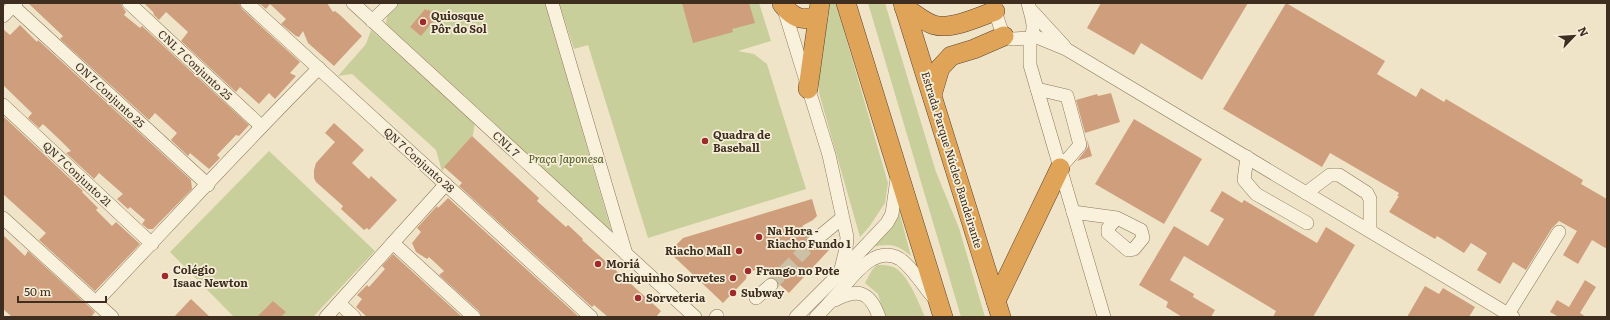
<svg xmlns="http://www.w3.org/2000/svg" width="1610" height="320" font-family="Literata,serif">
	<rect width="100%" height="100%" fill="#f0e4c8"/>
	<g fill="#c9cf9b">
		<path d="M396,3H545L612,233L389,28L386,23C387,14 390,8 396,3Z"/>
		<polygon points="559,3 759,3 771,41 738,51 754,54 767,64 806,189 648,238 588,45 574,49"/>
		<polygon points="829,3 836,3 888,183 885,203 869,227 860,237 819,93 819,68"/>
		<polygon points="868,3 885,3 936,172 959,228 985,317 961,317"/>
		<polygon points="371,30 475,123 473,135 442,171 436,150 352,74 338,76 366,44"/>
		<polygon points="269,151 375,251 313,317 234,317 170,252"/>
		<path d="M899,211L911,256C897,244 890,243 872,247L894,223Z"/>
		<path d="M877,265C885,265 892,265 898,270C909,278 920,305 925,317H885L878,294L865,283L872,270Z"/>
	</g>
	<g fill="#cf9f7d">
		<polygon points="28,3 121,3 122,6 126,12 124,15 140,28 142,26 249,125 239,136 236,135 217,155 220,158 209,169 190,153 188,156 171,140 177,133 155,113 149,120 60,39 63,36"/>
		<polygon points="144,3 239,3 242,9 300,62 290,73 296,76 275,99 269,93 259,104 240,87 236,92 181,41 188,32 166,12 159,20 153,14 154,13"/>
		<polygon points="259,3 327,3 333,12 335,11 340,15 362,36 334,66 308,43 303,31 299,37 296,36 281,24 286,19 270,4 266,9"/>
		<polygon points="682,3 749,3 755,23 732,29 733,32 693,43"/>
		<polygon points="1101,3 1248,3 1202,80 1141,43 1134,55 1087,28"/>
		<polygon points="1286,3 1385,61 1377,74 1416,97 1421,88 1444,102 1446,99 1583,180 1581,184 1607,199 1607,249 1592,240 1578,264 1563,255 1577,231 1559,221 1552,228 1526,270 1513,262 1500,284 1477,270 1487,253 1471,243 1464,253 1437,236 1435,239 1389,212 1399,196 1397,196 1399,193 1330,153 1322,167 1223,109"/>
		<polygon points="425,9 428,11 428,9 437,17 421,36 410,27"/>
		<polygon points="20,25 37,42 38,40 191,180 192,189 153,229 148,229 142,224 145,220 130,207 128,209 117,199 123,194 99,173 94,179 66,153 71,151 60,140 43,124 39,128 28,118 32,113 3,85 3,29 10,35"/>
		<polygon points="1111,93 1120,122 1085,133 1076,100 1097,94 1098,96"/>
		<polygon points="3,116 83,191 82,192 98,208 96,210 112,226 116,222 140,244 95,291 39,240 46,233 3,194"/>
		<polygon points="1134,119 1202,159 1164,224 1095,184"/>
		<polygon points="334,123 364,150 352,163 369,179 371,176 397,200 369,230 367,228 364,230 341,209 343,206 316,182 314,178 314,170 316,163 335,142 325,133"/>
		<polygon points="472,136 539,198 537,201 566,227 568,225 583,239 582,240 661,311 656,317 608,317 594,305 592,307 459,186 462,183 444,167"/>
		<polygon points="1087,139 1092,156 1077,161 1088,147"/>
		<polygon points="1222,191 1242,203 1244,200 1317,243 1326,227 1355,245 1313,317 1273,317 1276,311 1184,256 1170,280 1194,294 1193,297 1215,310 1211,317 1182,317 1166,307 1168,302 1139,285 1174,226 1208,246 1224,219 1210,211"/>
		<polygon points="448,198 579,317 482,317 479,311 439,275 444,271 429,257 427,259 416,252 412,243 421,232 417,228 437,206 438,208"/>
		<polygon points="812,199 817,216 813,220 802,226 811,233 806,239 805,244 811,250 815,250 823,244 829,250 789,293 779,284 777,280 771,277 761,267 747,274 746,279 723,303 669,252 683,238"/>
		<polygon points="3,235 25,256 28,251 95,312 91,317 12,317 3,309"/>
		<polygon points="393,254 462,317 367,317 356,307 362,299 357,295 367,285 369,287 385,269 382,266"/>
		<polygon points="1585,280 1596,287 1580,313 1586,317 1559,317 1550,312 1557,300 1569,307"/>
		<polygon points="1425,286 1439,294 1443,288 1475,307 1469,317 1407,317"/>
		<polygon points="191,299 210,317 174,317"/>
		<polygon points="273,301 286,312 281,317 257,317"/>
	</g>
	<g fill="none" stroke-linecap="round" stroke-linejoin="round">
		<polyline stroke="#ccc0a6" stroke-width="13" stroke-dasharray="13 6" stroke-linecap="butt" points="771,285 813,242"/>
		<defs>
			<g id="minor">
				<polyline points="129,3 261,126"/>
				<polyline points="247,3 591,317"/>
				<polyline points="353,3 695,317"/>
				<polyline points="552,3 626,254"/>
				<path d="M995,3C995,15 999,25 1004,36L1012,39L1030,38C1037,28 1030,13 1028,3"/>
				<polyline points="13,6 208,185"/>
				<polyline points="783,6 829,155 847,237 846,249 840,273"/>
				<polyline points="1030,9 1064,46"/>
				<polyline points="3,16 16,3"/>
				<polyline points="372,21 391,3"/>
				<polyline points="1032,35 1066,49 1513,317"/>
				<polyline points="1030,38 1030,65 1104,317"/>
				<polyline points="1037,89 1067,96 1080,145 1060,168"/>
				<polyline points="3,105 152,244"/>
				<polyline points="1247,157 1244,180 1256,194 1307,223"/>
				<polyline points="1306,193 1330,175 1339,175 1367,193 1370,199 1370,231"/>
				<polyline points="1073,212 1117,218 1141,230 1143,238 1134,249 1128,250 1108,233 1108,228 1117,218"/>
				<polyline points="3,218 112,317"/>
				<polyline points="813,242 842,218"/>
				<polyline points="393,243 474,317"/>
				<polyline points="756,298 771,285"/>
				<path d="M835,300C858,288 870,291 879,317"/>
				<path d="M96,302C170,224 243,144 319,68"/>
				<polyline points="339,303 354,317"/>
				<polyline points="1508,314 1559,232"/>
				<polyline points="326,317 446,184"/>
				<polyline points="716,317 717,316"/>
				<polyline points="796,317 840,273 887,223 892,214 897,179"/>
				<path d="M816,317C824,309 831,301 839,292C853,276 875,244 900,259C912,267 924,287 934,298"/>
			</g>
			<g id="highway">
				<polyline points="846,3 943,317"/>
				<polyline points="903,3 1001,317"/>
				<path d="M782,4C792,17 803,23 818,15"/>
				<path d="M904,7C914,13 924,22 934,25C951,30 979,17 995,11"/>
				<polyline points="808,89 820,3"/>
				<polyline points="932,95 940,68 951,56 974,49 1004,36"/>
				<polyline points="996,301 1060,168"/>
			</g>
		</defs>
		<use href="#minor" stroke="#8d765c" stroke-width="14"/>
		<use href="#highway" stroke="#5b4430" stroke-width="20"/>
		<use href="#minor" stroke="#faf1dc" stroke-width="13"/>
		<use href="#highway" stroke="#e0a458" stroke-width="19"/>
	</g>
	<g fill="#9e2a2b" stroke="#f7eed8" stroke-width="1.5">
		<circle cx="423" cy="22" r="4"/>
		<circle cx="705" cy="141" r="4"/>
		<circle cx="759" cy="237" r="4"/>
		<circle cx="739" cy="251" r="4"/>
		<circle cx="598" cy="264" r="4"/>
		<circle cx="748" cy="271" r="4"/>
		<circle cx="165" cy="276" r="4"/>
		<circle cx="733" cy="278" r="4"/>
		<circle cx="733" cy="293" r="4"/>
		<circle cx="638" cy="298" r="4"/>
	</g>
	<g text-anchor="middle" stroke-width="3.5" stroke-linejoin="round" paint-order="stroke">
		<g font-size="11" font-weight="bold" fill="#3d2e20" stroke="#f7eed8" text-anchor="start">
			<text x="431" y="20">Quiosque<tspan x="431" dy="13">Pôr do Sol</tspan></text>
			<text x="713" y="139">Quadra de<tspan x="713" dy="13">Baseball</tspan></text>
			<text x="767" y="235">Na Hora -<tspan x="767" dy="13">Riacho Fundo 1</tspan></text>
			<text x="731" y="255" text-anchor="end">Riacho Mall</text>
			<text x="606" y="268">Moriá</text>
			<text x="173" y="274">Colégio<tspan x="173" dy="13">Isaac Newton</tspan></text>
			<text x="756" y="275">Frango no Pote</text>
			<text x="725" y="282" text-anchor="end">Chiquinho Sorvetes</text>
			<text x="741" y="297">Subway</text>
			<text x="646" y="302">Sorveteria</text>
		</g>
		<g font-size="11" fill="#3d2e20" stroke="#f7eed8">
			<text transform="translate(195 65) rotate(43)" y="4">CNL 7 Conjunto 25</text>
			<text transform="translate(110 95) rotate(43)" y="4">ON 7 Conjunto 25</text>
			<text transform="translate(506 144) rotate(43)" y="4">CNL 7</text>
			<text transform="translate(419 160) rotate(42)" y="4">QN 7 Conjunto 28</text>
			<text transform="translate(952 160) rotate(73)" y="4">Estrada Parque Núcleo Bandeirante</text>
			<text transform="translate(77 174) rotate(43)" y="4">QN 7 Conjunto 21</text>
		</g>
		<g font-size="11" font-style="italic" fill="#4d5a26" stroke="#f7eed8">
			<text x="566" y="163">Praça Japonesa</text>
		</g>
	</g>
	<rect width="1610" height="320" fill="none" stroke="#3d2e20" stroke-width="8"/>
	<g transform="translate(1574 36) rotate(65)" stroke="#f7eed8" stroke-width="3" paint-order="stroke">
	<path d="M0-3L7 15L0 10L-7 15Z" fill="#3d2e20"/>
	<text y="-6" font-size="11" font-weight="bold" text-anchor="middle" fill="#3d2e20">N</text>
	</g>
	<path d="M18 296v6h88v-6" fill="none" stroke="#3d2e20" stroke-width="2"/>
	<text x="24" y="296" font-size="12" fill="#3d2e20" stroke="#f7eed8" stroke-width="3" paint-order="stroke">50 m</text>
</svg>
